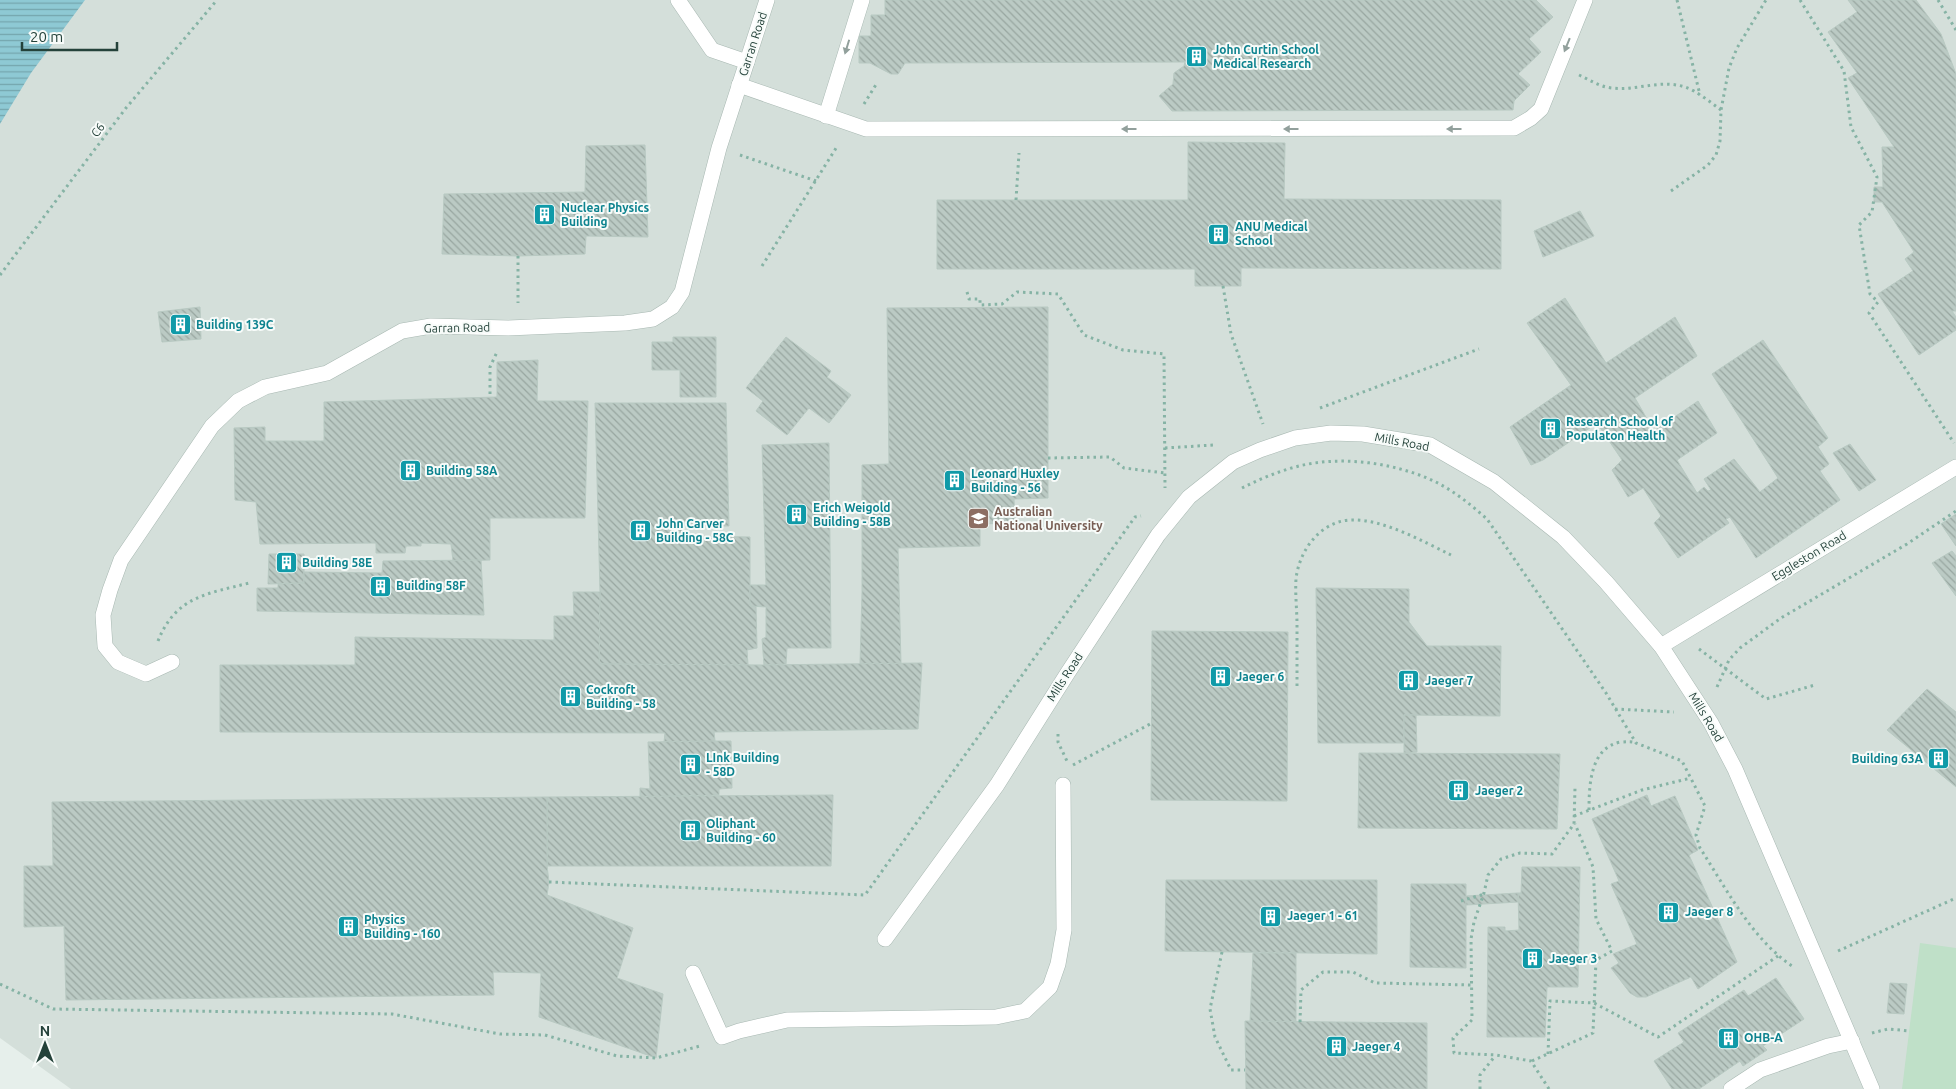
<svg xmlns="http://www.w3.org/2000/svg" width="1956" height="1089" font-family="Ubuntu,sans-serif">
	<defs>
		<pattern id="water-rules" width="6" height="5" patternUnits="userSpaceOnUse" patternTransform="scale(1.25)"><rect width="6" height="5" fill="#8ec9d4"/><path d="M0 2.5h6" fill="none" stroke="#74a5ad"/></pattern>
		<pattern id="building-back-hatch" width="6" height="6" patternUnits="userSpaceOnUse" patternTransform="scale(1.25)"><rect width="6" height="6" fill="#bbcac4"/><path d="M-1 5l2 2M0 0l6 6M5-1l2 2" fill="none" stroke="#98a6a0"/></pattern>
	</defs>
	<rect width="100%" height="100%" fill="#e6efeb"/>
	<polygon fill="#d4dfda" points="0,0 1956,0 1956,1089 71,1089 0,1038"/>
	<polygon fill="#bfe0c8" points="1920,943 1956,948 1956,1089 1902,1089"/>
	<polygon fill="url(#water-rules)" points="0,0 85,0 31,73 0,124"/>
	<g fill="url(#building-back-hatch)" stroke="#b8c9c2">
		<polygon points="885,0 1536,0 1553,17 1529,39 1541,52 1518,74 1530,85 1514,101 1513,110 1172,111 1159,96 1173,84 1174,73 1184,66 1185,62 905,63 898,74 891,74 870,63 859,63 859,36 871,36 871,15 885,15"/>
		<polygon points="1848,0 1916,0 1941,34 1956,74 1956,311 1952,311 1956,317 1956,330 1919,355 1878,294 1913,271 1905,259 1914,252 1882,202 1874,202 1874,187 1883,187 1882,147 1894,147 1848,78 1857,73 1828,32 1857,12"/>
		<polygon points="1188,142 1285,143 1284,199 1501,200 1501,269 1241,268 1241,286 1195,286 1195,269 937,269 937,200 1188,200"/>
		<polygon points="645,145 648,237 586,236 585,254 518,256 442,254 444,194 585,192 586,146"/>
		<polygon points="1580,211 1594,236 1543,257 1534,231"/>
		<polygon points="1565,298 1606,363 1675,317 1697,356 1635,398 1654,431 1698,401 1717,433 1677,460 1697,493 1704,487 1708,491 1711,490 1704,479 1734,459 1760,492 1778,478 1712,374 1763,340 1828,438 1818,447 1829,464 1820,471 1840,500 1756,558 1730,517 1726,519 1729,523 1678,558 1654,523 1661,516 1643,488 1628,497 1612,470 1622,460 1597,423 1543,460 1531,465 1510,427 1571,385 1527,323"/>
		<polygon points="200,307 201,339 162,342 158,312"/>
		<polygon points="1048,307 1048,498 1014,499 1015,523 980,524 980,546 898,548 901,664 860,664 862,593 862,465 889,464 887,308"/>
		<polygon points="673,337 716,337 716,397 680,397 680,370 652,370 652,342 673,342"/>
		<polygon points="786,337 831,371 827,377 851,395 829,423 809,408 787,435 756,411 763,401 746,388"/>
		<polygon points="538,360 537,401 588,401 585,518 490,518 490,560 453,561 451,544 421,543 421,546 406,546 405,553 376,553 376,543 260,544 256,502 235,500 234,428 265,427 265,441 324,441 324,402 497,397 497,362"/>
		<polygon points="595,403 726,403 729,526 682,526 682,536 750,537 750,606 756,606 757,648 747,650 748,665 599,664 600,592"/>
		<polygon points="829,443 831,648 787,648 786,664 764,665 762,639 766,637 766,607 750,606 750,585 766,585 762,445"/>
		<polygon points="1850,444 1876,480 1859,491 1833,453"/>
		<polygon points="1956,514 1956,546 1941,524"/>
		<polygon points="1952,551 1956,556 1956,596 1932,563"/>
		<polygon points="269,554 304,554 304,583 268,584"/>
		<polygon points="481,560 484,615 257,611 257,588 278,588 278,584 304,583 304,572 382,573 383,561"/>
		<polygon points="1316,588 1409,589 1409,622 1427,646 1501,646 1500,716 1404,715 1404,743 1318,743"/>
		<polygon points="573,592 600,592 599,664 764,665 922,663 918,729 714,732 715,741 664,742 665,733 220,732 220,665 355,665 355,637 554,640 554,616 574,616"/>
		<polygon points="1152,631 1288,632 1287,801 1151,800"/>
		<polygon points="1927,689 1956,712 1956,787 1887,730"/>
		<polygon points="1404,715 1416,715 1417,752 1404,753"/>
		<polygon points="715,741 731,741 732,788 719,789 719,795 640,797 640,788 650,789 648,742"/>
		<polygon points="1359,753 1560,754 1557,829 1358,828"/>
		<polygon points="833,795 831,866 547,866 547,797"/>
		<polygon points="1647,795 1651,806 1675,796 1698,850 1689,855 1737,962 1698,989 1691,977 1646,997 1637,997 1630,993 1611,968 1619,963 1613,954 1637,944 1611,884 1619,881 1592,819"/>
		<polygon points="547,797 547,866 549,882 547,895 633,928 617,978 663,994 656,1058 539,1017 541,973 493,972 494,995 66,1000 64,926 24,927 24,866 53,866 52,802"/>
		<polygon points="1522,867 1580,867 1578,987 1547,987 1545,1037 1487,1037 1488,927 1505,927 1505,931 1519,930 1518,893 1521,893"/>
		<polygon points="1166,880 1377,880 1377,954 1165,951"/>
		<polygon points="1411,884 1466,884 1466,968 1410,967"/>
		<polygon points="1518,893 1518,902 1466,905 1466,896"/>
		<polygon points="1253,953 1296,953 1296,1022 1250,1021"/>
		<polygon points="1776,978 1804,1019 1763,1046 1767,1050 1743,1066 1740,1061 1699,1089 1672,1089 1654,1061 1684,1042 1678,1033 1744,990 1748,996"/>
		<polygon points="1890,983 1907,984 1904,1014 1887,1013"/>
		<polygon points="1245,1021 1427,1023 1427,1089 1246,1089"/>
	</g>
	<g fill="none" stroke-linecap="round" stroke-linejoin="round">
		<defs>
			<g id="lane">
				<polyline points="678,0 712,50 747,62"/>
				<polyline points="739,85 866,129 1514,128 1531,118 1541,109 1585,0"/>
				<polyline points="826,116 862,0"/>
				<polyline points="693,973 722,1037 739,1031 787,1020 996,1017 1025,1011 1050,987 1058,964 1064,930 1063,785"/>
				<polyline points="1731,1089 1760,1070 1828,1046 1852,1041"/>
			</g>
			<g id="street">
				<polyline points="1661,646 1956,467"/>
				<polyline points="172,662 146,674 118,662 105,646 103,615 110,590 121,560 212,426 238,401 265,387 327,373 402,331 431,326 508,328 625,323 653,319 672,307 682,292 719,148 767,0"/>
				<polyline points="885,939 997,785 1067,674 1158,535 1189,497 1233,462 1260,450 1295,438 1331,433 1363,434 1430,445 1494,482 1563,537 1606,582 1661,646 1711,723 1735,769 1872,1089"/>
			</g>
		</defs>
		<use href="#lane" stroke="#a8b8b2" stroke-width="16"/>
		<use href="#street" stroke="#a8b8b2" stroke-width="16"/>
		<g stroke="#86b3a5" stroke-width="3" stroke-dasharray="2.5 4" stroke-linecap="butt">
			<polyline points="1677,0 1700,95"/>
			<polyline points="1800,0 1844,71 1851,127 1877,177 1872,212 1859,225 1870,294 1878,302 1869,313 1954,443"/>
			<polyline points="1938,0 1956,30"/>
			<path d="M1579,75C1590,80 1600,87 1612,88C1636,91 1660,79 1685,87C1697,91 1710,102 1721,110"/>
			<polyline points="864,104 877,83"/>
			<polyline points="740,155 816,181"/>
			<polyline points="1671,191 1708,165 1716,155 1720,141 1721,110 1729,68 1737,48 1766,0"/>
			<polyline points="1016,200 1019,153"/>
			<polyline points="518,256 518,303"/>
			<polyline points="762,266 838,145"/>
			<polyline points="0,275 126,108 217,0"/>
			<polyline points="1223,286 1231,334 1263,424"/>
			<polyline points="967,292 969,299 980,299 980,305 1002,304 1017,292 1058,294 1084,335 1123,350 1164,354 1165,488"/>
			<polyline points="490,394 490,367 497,352"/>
			<polyline points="1320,408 1479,349"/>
			<polyline points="1165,448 1214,445"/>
			<polyline points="1048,458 1110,457 1124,468 1165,473"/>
			<path d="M1242,488C1260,479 1279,471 1299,466C1340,456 1388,462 1427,478C1449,487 1469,503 1487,519L1606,693L1636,743L1682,761L1705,806L1696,835L1700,848C1726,888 1751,938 1792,966"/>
			<path d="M158,641C176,596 207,594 249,583"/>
			<polyline points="1699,649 1766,699 1815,685"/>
			<path d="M1297,686C1297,666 1297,645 1297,625C1297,610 1295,594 1296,579C1299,551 1320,521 1351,520C1384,519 1422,541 1451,555"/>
			<polyline points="1717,687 1729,660 1740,648 1781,618 1907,544 1956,511"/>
			<polyline points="1615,709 1674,712"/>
			<polyline points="1058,734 1058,742 1067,761"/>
			<polyline points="1073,765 1152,723"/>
			<path d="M1589,810C1589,786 1590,747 1621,742C1627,742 1631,741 1636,743"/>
			<polyline points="1574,816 1642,790 1691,778"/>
			<polyline points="549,882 865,895 1135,517 1141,516"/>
			<polyline points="1461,901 1484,894"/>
			<polyline points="1838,951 1956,898"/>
			<polyline points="1222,952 1210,1009 1215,1037 1231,1070 1245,1070"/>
			<polyline points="0,984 53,1009 392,1014 500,1034 545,1035 617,1056 656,1058 700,1046"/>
			<polyline points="1300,1022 1301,990 1323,972 1353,972 1375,983 1471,985"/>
			<polyline points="1872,1033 1888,1029 1910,1031"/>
			<polyline points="1548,1054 1550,1001 1594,1003 1658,1037 1778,956"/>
			<polyline points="1532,1061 1593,1033 1596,960 1612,951 1596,919 1593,867 1575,824"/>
			<polyline points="1480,1089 1480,1075 1495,1056"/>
			<polyline points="1549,1089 1531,1061 1496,1055 1454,1053 1453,1038 1472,1020 1471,939 1474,922 1484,893 1488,875 1501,859 1520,853 1552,854 1574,824 1575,788"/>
		</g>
		<use href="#lane" stroke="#fff" stroke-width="15"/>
		<use href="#street" stroke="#fff" stroke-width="15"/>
	</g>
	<defs><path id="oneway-solid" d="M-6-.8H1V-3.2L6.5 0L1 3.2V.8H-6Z" transform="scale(1.25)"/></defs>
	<g fill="#92a09c">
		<use href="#oneway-solid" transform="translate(1567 45) rotate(112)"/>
		<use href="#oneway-solid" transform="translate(847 47) rotate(107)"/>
		<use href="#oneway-solid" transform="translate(1129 129) rotate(180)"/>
		<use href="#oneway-solid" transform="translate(1291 129) rotate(180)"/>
		<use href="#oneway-solid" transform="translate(1454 129) rotate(180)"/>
	</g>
	<defs>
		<symbol id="building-square" viewBox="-11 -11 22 22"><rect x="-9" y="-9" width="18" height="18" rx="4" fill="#0f9aa8" stroke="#f7fbf9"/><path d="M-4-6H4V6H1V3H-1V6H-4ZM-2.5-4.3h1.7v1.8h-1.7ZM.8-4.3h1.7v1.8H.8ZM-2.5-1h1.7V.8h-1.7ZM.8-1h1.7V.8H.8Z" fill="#fff"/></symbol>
		<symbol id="university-square" viewBox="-11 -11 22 22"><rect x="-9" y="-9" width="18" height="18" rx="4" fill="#8d6e63" stroke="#f7fbf9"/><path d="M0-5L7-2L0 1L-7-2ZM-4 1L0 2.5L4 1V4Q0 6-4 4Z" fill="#fff"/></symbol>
	</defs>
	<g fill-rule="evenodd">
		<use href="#building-square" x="1184" y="44" width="25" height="25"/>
		<use href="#building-square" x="532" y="202" width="25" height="25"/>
		<use href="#building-square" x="1206" y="222" width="25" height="25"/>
		<use href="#building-square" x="168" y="312" width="25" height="25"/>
		<use href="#building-square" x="1538" y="416" width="25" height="25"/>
		<use href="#building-square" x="398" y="458" width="25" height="25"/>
		<use href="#building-square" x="942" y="468" width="25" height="25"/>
		<use href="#building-square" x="784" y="502" width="25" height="25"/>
		<use href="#university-square" x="966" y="506" width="25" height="25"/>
		<use href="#building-square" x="628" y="518" width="25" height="25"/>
		<use href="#building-square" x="274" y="550" width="25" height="25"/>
		<use href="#building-square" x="368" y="574" width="25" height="25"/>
		<use href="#building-square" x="1208" y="664" width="25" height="25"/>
		<use href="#building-square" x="1396" y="668" width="25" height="25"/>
		<use href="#building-square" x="558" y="684" width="25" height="25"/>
		<use href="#building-square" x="1926" y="746" width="25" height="25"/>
		<use href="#building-square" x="678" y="752" width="25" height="25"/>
		<use href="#building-square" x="1446" y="778" width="25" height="25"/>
		<use href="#building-square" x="678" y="818" width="25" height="25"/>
		<use href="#building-square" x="1656" y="900" width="25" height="25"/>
		<use href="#building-square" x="1258" y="904" width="25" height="25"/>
		<use href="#building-square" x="336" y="914" width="25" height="25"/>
		<use href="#building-square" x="1520" y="946" width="25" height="25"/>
		<use href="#building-square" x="1716" y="1026" width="25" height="25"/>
		<use href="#building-square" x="1324" y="1034" width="25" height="25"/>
	</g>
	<g text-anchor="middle" stroke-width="4" stroke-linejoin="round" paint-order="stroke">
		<g font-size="12" fill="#24423a" stroke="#f7fbf9">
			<text transform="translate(753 44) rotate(-72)" y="4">Garran Road</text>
			<text transform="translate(98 130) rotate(-53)" y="4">C6</text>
			<text transform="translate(457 328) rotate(-1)" y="4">Garran Road</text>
			<text transform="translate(1402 442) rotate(11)" y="4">Mills Road</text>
			<text transform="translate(1809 556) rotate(-31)" y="4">Eggleston Road</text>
			<text transform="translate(1065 677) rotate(-57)" y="4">Mills Road</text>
			<text transform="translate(1706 717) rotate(59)" y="4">Mills Road</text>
		</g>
		<g font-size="12" font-weight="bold" fill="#0d838f" stroke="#f7fbf9" text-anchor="start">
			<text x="1213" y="54">John Curtin School<tspan x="1213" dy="14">Medical Research</tspan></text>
			<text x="561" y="212">Nuclear Physics<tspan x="561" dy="14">Building</tspan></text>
			<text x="1235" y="231">ANU Medical<tspan x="1235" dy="14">School</tspan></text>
			<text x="196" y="329">Building 139C</text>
			<text x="1566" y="426">Research School of<tspan x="1566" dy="14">Populaton Health</tspan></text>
			<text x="426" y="475">Building 58A</text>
			<text x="971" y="478">Leonard Huxley<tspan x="971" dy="14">Building - 56</tspan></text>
			<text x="813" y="512">Erich Weigold<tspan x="813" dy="14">Building - 58B</tspan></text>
			<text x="656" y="528">John Carver<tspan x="656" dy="14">Building - 58C</tspan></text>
			<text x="302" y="567">Building 58E</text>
			<text x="396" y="590">Building 58F</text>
			<text x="1236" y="681">Jaeger 6</text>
			<text x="1425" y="685">Jaeger 7</text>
			<text x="586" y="694">Cockroft<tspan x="586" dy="14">Building - 58</tspan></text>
			<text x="706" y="762">LInk Building<tspan x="706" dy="14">- 58D</tspan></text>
			<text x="1923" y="763" text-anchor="end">Building 63A</text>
			<text x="1475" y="795">Jaeger 2</text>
			<text x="706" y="828">Oliphant<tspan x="706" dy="14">Building - 60</tspan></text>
			<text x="1685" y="916">Jaeger 8</text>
			<text x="1287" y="920">Jaeger 1 - 61</text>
			<text x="364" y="924">Physics<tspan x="364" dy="14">Building - 160</tspan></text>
			<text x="1549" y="963">Jaeger 3</text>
			<text x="1744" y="1042">OHB-A</text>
			<text x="1352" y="1051">Jaeger 4</text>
		</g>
		<g font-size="12" font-weight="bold" fill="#785e54" stroke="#f7fbf9" text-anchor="start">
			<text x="994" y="516">Australian<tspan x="994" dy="14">National University</tspan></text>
		</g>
	</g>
	<g transform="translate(45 1044)" stroke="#f7fbf9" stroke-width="4" paint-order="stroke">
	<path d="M0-4L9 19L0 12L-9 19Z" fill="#24423a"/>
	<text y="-8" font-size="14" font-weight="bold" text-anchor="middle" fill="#24423a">N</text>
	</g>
	<path d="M22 42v8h95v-8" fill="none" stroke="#24423a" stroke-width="2.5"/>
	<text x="30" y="42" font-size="15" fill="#24423a" stroke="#f7fbf9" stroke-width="4" paint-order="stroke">20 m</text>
</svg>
